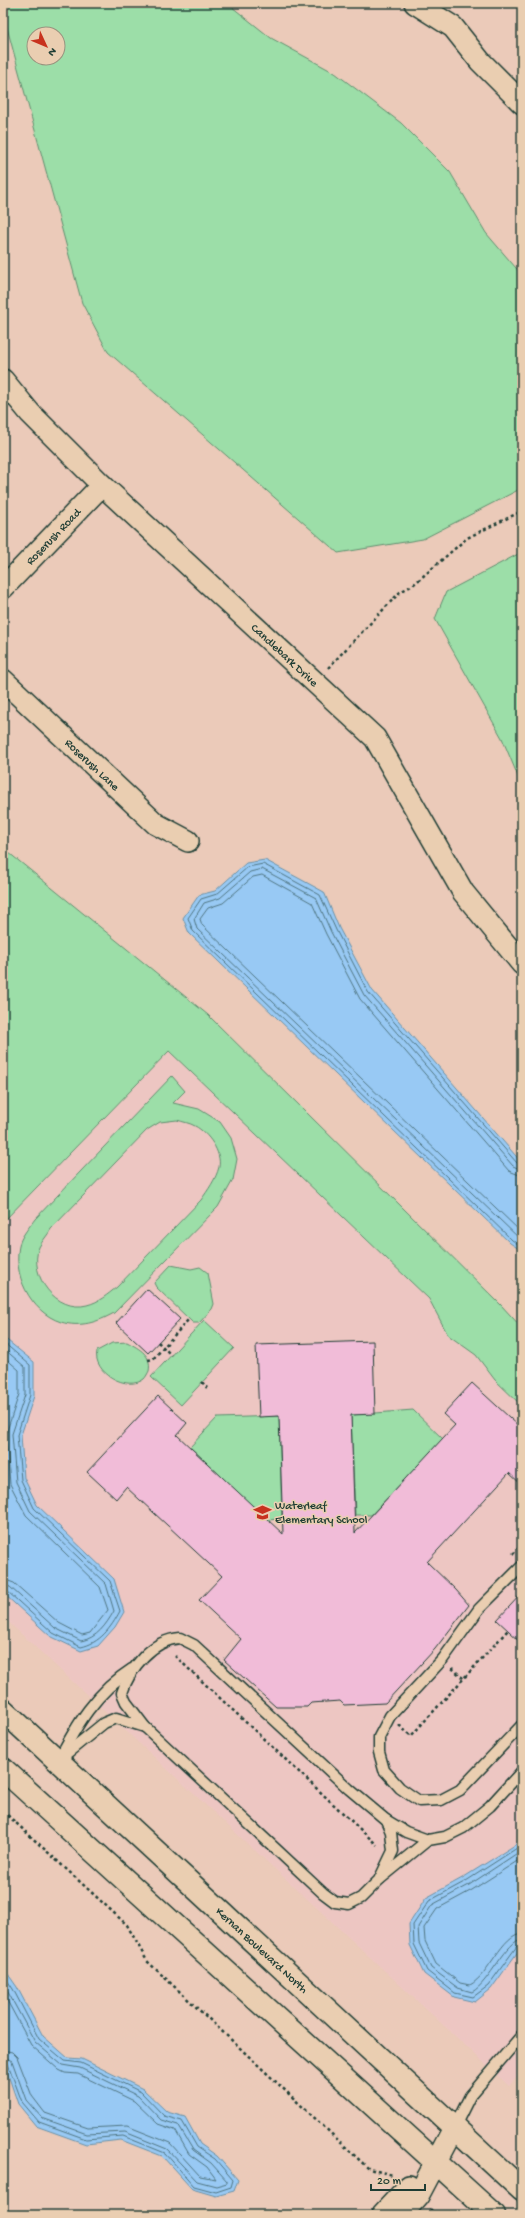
<svg xmlns="http://www.w3.org/2000/svg" width="525" height="2218" font-family="'Gochi Hand',sans-serif">
	<rect width="100%" height="100%" fill="#ebcab9"/>
	<filter id="ink" filterUnits="userSpaceOnUse"><feTurbulence type="fractalNoise" baseFrequency=".025" numOctaves="2"/><feDisplacementMap in="SourceGraphic" scale="8" xChannelSelector="R" yChannelSelector="G"/><feConvolveMatrix kernelMatrix="1 2 1 2 8 2 1 2 1" color-interpolation-filters="sRGB"/></filter>
	<g filter="url(#ink)">
		<polygon fill="#edc6c2" points="169,1051 429,1299 448,1335 476,1355 495,1380 522,1406 522,2072 509,2086 3,1617 3,1222"/>
		<g fill="#9cdea8" stroke="#5e8e6e" fill-rule="evenodd">
			<path d="M3,3H227L271,38L335,73L401,123L450,172L486,233L522,275V488L423,539L338,553L108,352L82,303L3,13ZM34,34H58V58H34Z"/>
			<polygon points="522,552 522,786 502,738 435,619 446,592"/>
			<polygon points="3,848 208,1015 501,1305 522,1328 522,1406 495,1380 476,1355 448,1335 429,1299 169,1051 3,1222"/>
			<path d="M172,1076L185,1091L173,1103L199,1109L220,1122L231,1138L237,1159L233,1180L218,1207L114,1313C98,1322 80,1328 61,1322C30,1312 11,1273 20,1242C23,1234 30,1226 35,1219ZM177,1120C183,1122 190,1123 195,1126C208,1133 222,1152 219,1167C216,1179 208,1190 201,1200L117,1287C107,1295 99,1302 87,1305C57,1313 28,1276 39,1247C42,1241 48,1235 51,1229L147,1130L160,1122Z"/>
			<polygon points="171,1265 191,1269 200,1267 208,1273 214,1304 212,1309 199,1323 193,1323 156,1287 154,1283"/>
			<polygon points="204,1320 234,1348 181,1405 151,1377"/>
			<path d="M127,1342C140,1349 152,1355 149,1371C148,1373 146,1377 144,1379C128,1392 92,1373 97,1351L112,1343Z"/>
			<polygon points="413,1410 443,1439 371,1515 355,1515 351,1415"/>
			<polygon points="279,1416 282,1519 267,1520 190,1447 217,1418"/>
		</g>
		<g fill="#98c9f4" stroke="#6891a7">
			<polygon points="265,860 324,892 339,928 372,990 522,1163 522,1251 510,1243 189,933 183,918 199,895 215,891 246,863"/>
			<polygon points="3,1337 34,1362 34,1396 21,1435 24,1478 37,1505 114,1579 124,1612 115,1627 98,1646 81,1651 50,1636 3,1593"/>
			<polygon points="522,1836 522,1946 491,1989 475,2002 454,1997 424,1974 410,1945 409,1924 426,1898 464,1877 515,1845"/>
			<polygon points="3,1967 17,1987 43,2036 68,2058 82,2059 143,2089 167,2112 185,2117 200,2144 217,2156 238,2180 234,2191 216,2196 192,2189 162,2156 121,2140 86,2144 36,2126 18,2104 3,2060"/>
		</g>
		<g fill="none" stroke-linecap="round" stroke-linejoin="round">
			<g stroke="#4f7581" stroke-width="1">
				<polyline points="522,1165 517,1163 368,992 336,930 320,895 263,864 248,867 217,894 201,899 188,918 193,931 512,1240 522,1247"/>
				<polyline points="522,1170 513,1166 364,995 331,932 316,898 262,869 250,872 220,898 204,903 194,919 197,929 522,1241"/>
				<polyline points="522,1176 509,1171 360,999 326,934 312,903 262,875 253,877 223,903 208,908 200,919 202,925 522,1233"/>
				<path d="M3,1342L30,1365V1395L17,1435L21,1480L34,1508L110,1581L120,1611C111,1628 100,1643 81,1647L53,1633L7,1591L3,1590"/>
				<path d="M3,1348L25,1367V1395L12,1434L16,1482L30,1511L106,1584L114,1611C106,1625 97,1638 81,1641L55,1628L10,1587L3,1585"/>
				<polyline points="3,1356 19,1370 19,1394 6,1434 10,1484 26,1515 100,1587 108,1610 90,1633 82,1635 59,1623 14,1583 3,1579"/>
				<polyline points="522,1842 517,1848 466,1881 429,1901 413,1925 414,1944 427,1971 455,1993 473,1997 488,1986 517,1946 522,1944"/>
				<path d="M522,1850L469,1885L432,1905L418,1927L419,1943L431,1968L458,1988L472,1992C489,1983 507,1940 522,1939"/>
				<path d="M522,1858L472,1890L437,1909L424,1928L425,1941L436,1964L460,1983L470,1985C489,1975 502,1934 522,1933"/>
				<polyline points="3,1974 13,1989 39,2039 65,2061 81,2063 141,2092 164,2116 182,2121 197,2147 215,2159 233,2180 231,2187 216,2192 194,2186 165,2153 123,2136 86,2139 39,2122 22,2102 8,2064 3,2061"/>
				<polyline points="3,1983 35,2042 62,2065 80,2068 138,2096 161,2120 178,2125 193,2150 211,2163 227,2181 227,2183 216,2186 197,2181 167,2149 125,2132 87,2134 42,2118 26,2100 12,2061 3,2056"/>
				<polyline points="3,1993 31,2045 59,2070 65,2073 78,2074 134,2101 158,2124 175,2130 189,2154 207,2167 216,2179 200,2176 170,2143 127,2126 88,2128 45,2113 32,2096 17,2057 12,2052 3,2050"/>
			</g>
		</g>
		<g fill="#f1bcd8" stroke="#1f3d34">
			<polygon points="147,1289 180,1319 148,1353 116,1323"/>
			<polygon points="373,1341 375,1414 351,1415 355,1533 455,1425 443,1414 472,1383 522,1429 522,1485 509,1473 427,1562 456,1590 469,1605 435,1649 385,1703 344,1705 340,1701 311,1703 307,1707 276,1707 224,1660 241,1639 199,1600 222,1576 126,1487 116,1499 87,1472 158,1396 187,1423 177,1435 283,1534 279,1416 259,1417 256,1345"/>
			<polygon points="522,1593 522,1643 497,1620"/>
		</g>
		<g fill="none" stroke-linecap="round" stroke-linejoin="round">
			<defs>
				<g id="lane">
					<polyline points="522,1566 479,1609 443,1659 390,1716 379,1737 379,1752 384,1770 400,1788 419,1801 441,1800 460,1790 522,1725"/>
					<path d="M180,1638L194,1645L349,1789L386,1820L391,1832L393,1851L379,1880L361,1898L349,1904L335,1902L323,1893L145,1727L126,1702L122,1693C130,1668 152,1640 180,1638Z"/>
					<polyline points="61,1758 104,1723 116,1718 145,1727"/>
					<path d="M58,1761C77,1724 96,1692 132,1669"/>
					<polyline points="386,1820 406,1832 428,1840"/>
					<polyline points="380,1879 428,1840 445,1837 463,1828 490,1806 522,1771"/>
					<polyline points="454,2128 470,2096 522,2035"/>
				</g>
				<g id="street">
					<polyline points="415,3 453,27 480,61 522,103"/>
					<path id="s1" d="M3,380L30,413L102,485L375,738L463,892L522,964"/>
					<path id="s2" d="M3,588L102,485"/>
					<path id="s3" d="M3,680L156,824L188,841"/>
					<polyline points="382,2215 409,2186"/>
					<polyline points="401,2215 418,2196 454,2128"/>
				</g>
				<g id="primary">
					<path id="s4" d="M3,1710L522,2190"/>
					<polyline points="3,1769 494,2215"/>
				</g>
			</defs>
			<use href="#lane" stroke="#1f3d34" stroke-width="13"/>
			<use href="#street" stroke="#1f3d34" stroke-width="24"/>
			<use href="#primary" stroke="#1f3d34" stroke-width="25"/>
			<g stroke="#1f3d34" stroke-width="2.5" stroke-dasharray="3 3" stroke-linecap="butt">
				<polyline points="328,668 400,592 413,585 467,538 522,511"/>
				<polyline points="158,1342 171,1355"/>
				<polyline points="148,1360 153,1359 189,1319"/>
				<polyline points="202,1382 207,1388"/>
				<polyline points="513,1554 522,1545"/>
				<polyline points="175,1656 377,1845"/>
				<polyline points="452,1668 464,1679"/>
				<polyline points="399,1725 411,1736 508,1630"/>
				<polyline points="3,1811 127,1925 147,1961 369,2169 393,2175"/>
				<polyline points="430,2209 436,2215"/>
			</g>
			<use href="#lane" stroke="#eaceb1" stroke-width="10"/>
			<use href="#street" stroke="#eaceb1" stroke-width="21"/>
			<use href="#primary" stroke="#eaceb1" stroke-width="22"/>
		</g>
	</g>
	<defs>
		<symbol id="school-bare" viewBox="-9 -9 18 18"><path d="M0-5L7-2L0 1L-7-2ZM-4 1L0 2.5L4 1V4Q0 6-4 4Z" fill="#c8321e" stroke="#eaceb1" stroke-width="2.5" paint-order="stroke"/></symbol>
	</defs>
	<g fill-rule="evenodd">
		<use href="#school-bare" x="250" y="1500" width="25" height="25"/>
	</g>
	<g text-anchor="middle" stroke-width="3" stroke-linejoin="round" paint-order="stroke">
		<g font-size="12" fill="#1f3d34" stroke="#eaceb1">
			<text dy="4" stroke="none"><textPath href="#s2" startOffset="72">Roserush Road</textPath></text>
			<text dy="4" stroke="none"><textPath href="#s1" startOffset="394">Candlebark Drive</textPath></text>
			<text dy="4" stroke="none"><textPath href="#s3" startOffset="123">Roserush Lane</textPath></text>
			<text dy="4" stroke="none"><textPath href="#s4" startOffset="353">Kernan Boulevard North</textPath></text>
		</g>
		<g font-size="12" fill="#1f3d34" stroke="#eaceb1" text-anchor="start">
			<text x="275" y="1509">Waterleaf<tspan x="275" dy="14">Elementary School</tspan></text>
		</g>
	</g>
	<rect width="525" height="2218" fill="none" stroke="#eaceb1" stroke-width="16"/>
	<rect x="8" y="8" width="509" height="2202" fill="none" stroke="#1f3d34" stroke-width="1.5" filter="url(#ink)"/>
	<g transform="translate(46 46) rotate(134)"><circle r="19" fill="#eaceb1" stroke="#99947f"/>
	<path d="M0-3L7 15L0 10L-7 15Z" fill="#c8321e"/>
	<text y="-6" font-size="11" font-weight="bold" text-anchor="middle" fill="#1f3d34">N</text>
	</g>
	<path d="M371 2184v6h54v-6" fill="none" stroke="#1f3d34" stroke-width="2"/>
	<text x="377" y="2184" font-size="12" fill="#1f3d34" stroke="#eaceb1" stroke-width="3" paint-order="stroke">20 m</text>
</svg>
